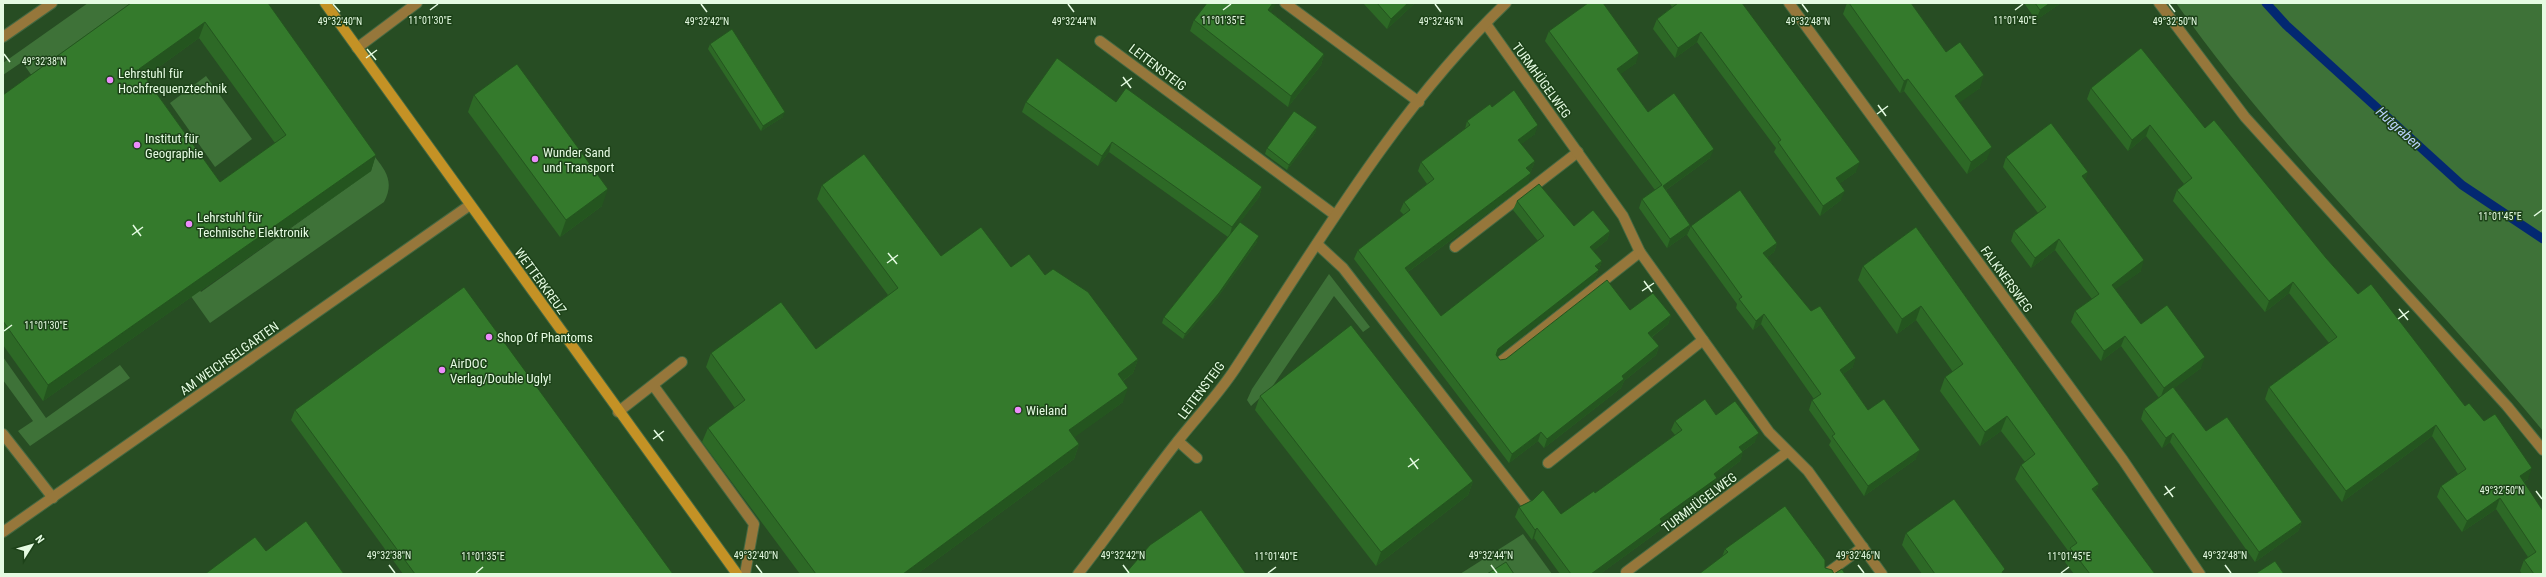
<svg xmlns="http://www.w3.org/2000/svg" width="2546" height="577" font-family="'Roboto Condensed',sans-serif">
	<rect width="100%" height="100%" fill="#274d23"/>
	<g fill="#3e7238">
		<polygon points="88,3 146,3 120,198 22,62 3,75 3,63"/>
		<path d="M2176,3H2543V431C2423,286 2285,157 2176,3Z"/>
		<polygon points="206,76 252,139 215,167 170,103"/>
		<path d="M375,157C387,172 394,183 384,202L210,323L138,222L147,216L201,292L371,171Z"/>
		<polygon points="1329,274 1370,327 1363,332 1334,296 1272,387 1251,406 1247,400 1252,389"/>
		<polygon points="3,357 46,418 120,365 130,378 30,446 18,431 33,421 3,380"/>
		<polygon points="1523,534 1552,574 1460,574"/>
	</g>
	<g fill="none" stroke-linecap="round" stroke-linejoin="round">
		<polyline stroke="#032871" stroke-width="9" points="2266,3 2286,25 2462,185 2543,239"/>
		<defs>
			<g id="lane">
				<polyline points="1285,3 1419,102"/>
				<polyline points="3,37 52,3"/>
				<polyline points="1100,41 1335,215"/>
				<polyline points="357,48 417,3"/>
				<polyline points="1317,244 1343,268 1526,504"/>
				<polyline points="1455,247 1578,152"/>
				<polyline points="1499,363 1640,252"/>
				<polyline points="653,385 754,524 745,574"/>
				<polyline points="618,412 682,362"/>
				<polyline points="3,434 53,498"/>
				<polyline points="1178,441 1197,458"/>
				<polyline points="1548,463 1703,340"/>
				<polyline points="1626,572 1787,452"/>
				<polyline points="1826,574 1863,547"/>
			</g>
			<g id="street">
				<polyline points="1789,3 2123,460 2200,574"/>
				<polyline points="2159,3 2245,117 2507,406 2543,450"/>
				<polyline points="1486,24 1623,216 1640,252 1769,432 1808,471 1882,574"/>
				<polyline points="3,532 470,205"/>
				<path d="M1078,574C1112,531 1143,485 1177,442C1196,418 1216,397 1233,372C1317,245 1396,109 1506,3"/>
			</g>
			<polyline id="secondary" points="325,3 737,574"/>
		</defs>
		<use href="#lane" stroke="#456942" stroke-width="12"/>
		<use href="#street" stroke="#456942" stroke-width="12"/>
		<use href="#secondary" stroke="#456942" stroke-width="12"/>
		<use href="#lane" stroke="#96773b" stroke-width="10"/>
		<use href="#street" stroke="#96773b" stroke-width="10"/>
		<use href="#secondary" stroke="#c49225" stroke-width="10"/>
	</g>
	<g fill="#2d6926" fill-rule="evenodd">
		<path d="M131,3H268L371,171L43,401L3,345V95ZM199,38L275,143L220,182L145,77Z"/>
		<polygon points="1363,3 1415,3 1387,29"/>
		<polygon points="1669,3 1742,3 1856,172 1840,183 1841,200 1820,216 1774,152 1776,148 1697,42 1675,58 1653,29 1657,19 1672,7"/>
		<polygon points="1847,3 1911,3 1946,52 1980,88 1959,102 1987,159 1967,174 1904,91 1900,93 1843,14"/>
		<polygon points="2024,3 2061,3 2036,20"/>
		<polygon points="1271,12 1324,54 1321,65 1288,107 1190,31 1194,20"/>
		<polygon points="1549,31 1636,63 1620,74 1648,112 1710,158 1666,190 1690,225 1687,234 1667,248 1639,208 1642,199 1655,190 1545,41"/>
		<polygon points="710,44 783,117 761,131 708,49"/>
		<polygon points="2091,88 2205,128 2326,258 2358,294 2465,406 2528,479 2524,482 2543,574 2522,574 2520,571 2524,560 2528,557 2496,509 2462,532 2437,497 2441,486 2458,474 2432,436 2342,502 2265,399 2269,387 2329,343 2289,293 2265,312 2173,201 2177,190 2184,184 2146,136 2128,151 2087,99"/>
		<polygon points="474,95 602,206 560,237 468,112"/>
		<polygon points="1026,102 1116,102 1262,187 1259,197 1240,222 1257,242 1217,298 1183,339 1162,323 1164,317 1228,237 1109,152 1098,166 1022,112"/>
		<polygon points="1492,107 1535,134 1521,144 1535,161 1531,171 1530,172 1528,183 1408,272 1441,316 1538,241 1513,210 1517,201 1574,226 1610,231 1607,240 1593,251 1602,261 1595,279 1497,356 1500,360 1506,359 1630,310 1671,315 1668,324 1652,337 1659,346 1656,355 1624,381 1621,388 1544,448 1538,441 1509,463 1354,259 1358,250 1404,215 1400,211 1404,202 1427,184 1418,171 1421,162 1465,129 1467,121"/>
		<polygon points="1317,127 1315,133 1287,170 1265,154 1267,148"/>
		<polygon points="2006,157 2085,180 2141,271 2115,289 2141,324 2201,368 2174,388 2206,431 2302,522 2298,531 2255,562 2170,442 2162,448 2141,419 2144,409 2159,398 2121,346 2101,361 2071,322 2075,311 2092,299 2055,250 2031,268 2011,241 2014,231 2038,213 2003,167"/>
		<polygon points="822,185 941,256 1011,267 1045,275 1138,359 1133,373 1123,381 1123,402 1074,437 1079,444 1074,459 917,574 800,574 702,442 708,428 735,408 706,367 711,353 816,349 888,295 817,199"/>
		<polygon points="1691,226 1777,243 1774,252 1767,257 1853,367 1843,374 1868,410 1916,459 1864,496 1829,445 1831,441 1809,410 1812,400 1814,399 1761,324 1753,330 1736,308 1737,304 1687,235"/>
		<polygon points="1916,227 2099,484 2095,494 2155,574 2074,574 2065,562 2069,552 2015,479 2021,465 2025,462 2001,431 1980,446 1940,391 1945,377 1953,372 1916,320 1897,334 1858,280 1863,266"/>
		<polygon points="1260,396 1473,481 1468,495 1376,566 1255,410"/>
		<polygon points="295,410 673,574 403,574 291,420"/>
		<polygon points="1716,415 1755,442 1743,451 1740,461 1716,479 1713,487 1661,526 1659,531 1600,574 1560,574 1534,538 1532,540 1515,517 1519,507 1533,500 1561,514 1595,493 1675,435 1671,430 1675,421"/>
		<polygon points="1906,533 2003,574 1922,574 1902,545"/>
		<polygon points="1725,549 1825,568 1834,574 1699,574 1722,557"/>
	</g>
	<g fill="#24551f">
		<polygon points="1273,3 1277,3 1265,20 1268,10"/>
		<polygon points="1408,3 1415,3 1387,29 1391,19"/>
		<polygon points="2050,3 2061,3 2036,20 2040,10"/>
		<polygon points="205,22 199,38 134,85 139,69"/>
		<polygon points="1701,32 1697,42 1675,58 1678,48"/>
		<polygon points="1639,53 1636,63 1614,79 1617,69"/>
		<polygon points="1324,54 1321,65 1288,107 1291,96"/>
		<polygon points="1984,75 1980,88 1951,109 1955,96"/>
		<polygon points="1908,79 1904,91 1900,93 1904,81"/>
		<polygon points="785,112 783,117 761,131 763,126"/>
		<polygon points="1538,125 1535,134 1515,149 1518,140"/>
		<polygon points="2150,125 2146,136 2128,151 2132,140"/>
		<polygon points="1317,127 1315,133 1287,170 1289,165"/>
		<polygon points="1112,142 1109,152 1098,166 1102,156"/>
		<polygon points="1992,147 1987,159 1967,174 1971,162"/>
		<polygon points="1714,149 1710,158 1659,195 1663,186"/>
		<polygon points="376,155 371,171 43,401 48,385"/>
		<polygon points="1535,161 1531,171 1523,177 1526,168"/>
		<polygon points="1860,162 1856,172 1833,188 1836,178"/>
		<polygon points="2088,172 2085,182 2082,176"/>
		<polygon points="1531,173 1528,183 1401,277 1405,268"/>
		<polygon points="1262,187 1259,197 1229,237 1232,227"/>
		<polygon points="608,189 602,206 560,237 566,220"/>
		<polygon points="1845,191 1841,200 1820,216 1823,206"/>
		<polygon points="1690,225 1687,234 1667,248 1670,239"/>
		<polygon points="1610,231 1607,240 1587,256 1590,247"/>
		<polygon points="1259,236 1257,242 1217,298 1183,339 1185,334"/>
		<polygon points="2059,239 2055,250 2031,268 2035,258"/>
		<polygon points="1777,243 1774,252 1760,262 1763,253"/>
		<polygon points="2144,260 2141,271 2108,295 2112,285"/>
		<polygon points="1602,261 1595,279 1495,358 1498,349"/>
		<polygon points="2293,282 2289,293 2265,312 2269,301"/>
		<polygon points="1921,306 1916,320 1897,334 1902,319"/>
		<polygon points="1764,314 1761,324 1753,330 1756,321"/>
		<polygon points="1671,315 1668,324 1645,342 1648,333"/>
		<polygon points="2125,336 2121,346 2101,361 2104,351"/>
		<polygon points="1659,346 1656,355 1624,381 1621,388 1544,448 1547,439 1622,376"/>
		<polygon points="2205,357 2201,368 2160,399 2164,388"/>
		<polygon points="1856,358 1853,367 1836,379 1840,370"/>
		<polygon points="1138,359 1133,373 1113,388 1118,374"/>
		<polygon points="1128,388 1123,402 1064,445 1069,430"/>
		<polygon points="2007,416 2001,431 1980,446 1985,432"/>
		<polygon points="2436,425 2432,436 2342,502 2346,491"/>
		<polygon points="1541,432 1538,441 1509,463 1512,454"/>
		<polygon points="1759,433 1755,442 1736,456 1739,447"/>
		<polygon points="2173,433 2170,442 2162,448 2166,438"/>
		<polygon points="1079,444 1074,459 917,574 903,574"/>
		<polygon points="1920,450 1916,459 1864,496 1868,486"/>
		<polygon points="1743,452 1740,461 1716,479 1713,487 1661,526 1659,531 1600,574 1591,574 1660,519 1714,474"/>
		<polygon points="2532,468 2528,479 2516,487 2520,476"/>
		<polygon points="1473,481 1468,495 1376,566 1381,552"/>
		<polygon points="2099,484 2094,498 2092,489"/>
		<polygon points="2500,498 2496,509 2462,532 2467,521"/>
		<polygon points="2302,522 2298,531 2255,562 2259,552"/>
		<polygon points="1537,528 1534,538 1532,540 1535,530"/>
	</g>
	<g fill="#347a2c" stroke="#24551f" fill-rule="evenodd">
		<path d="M131,3H268L376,155L48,385L3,321V95ZM205,22L286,135L220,182L139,69Z"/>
		<polygon points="1207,3 1273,3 1268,10 1324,54 1291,96 1194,20"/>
		<polygon points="1377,3 1408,3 1391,19"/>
		<polygon points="1588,3 1603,3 1639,53 1617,69 1648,112 1674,93 1714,149 1663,186 1690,225 1670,239 1642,199 1662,185 1549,31"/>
		<polygon points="1678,3 1742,3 1860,162 1836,178 1845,191 1823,206 1778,142 1781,140 1701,32 1678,48 1657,19"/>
		<polygon points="1849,3 1911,3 1946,52 1960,42 1984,75 1955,96 1992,147 1971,162 1908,79 1904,81"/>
		<polygon points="2035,3 2050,3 2040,10"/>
		<polygon points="732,29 785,112 763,126 710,44"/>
		<polygon points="2141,48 2205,128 2214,120 2326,258 2358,294 2371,284 2465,406 2469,403 2484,421 2495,414 2532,468 2520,476 2543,511 2543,574 2534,574 2524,560 2536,552 2500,498 2467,521 2441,486 2466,469 2436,425 2346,491 2269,387 2337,337 2293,282 2269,301 2177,190 2192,178 2150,125 2132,140 2091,88"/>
		<polygon points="1057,58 1116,102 1126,88 1262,187 1232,227 1112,142 1102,156 1026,102"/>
		<polygon points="517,64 608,189 566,220 474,95"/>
		<polygon points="1514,90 1538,125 1518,140 1535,161 1526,168 1531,173 1405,268 1441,316 1544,236 1517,201 1539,184 1574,226 1593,210 1610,231 1590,247 1602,261 1595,266 1599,270 1498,349 1496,355 1500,360 1506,359 1607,280 1630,310 1653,293 1671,315 1648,333 1659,346 1622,376 1624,379 1547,439 1541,432 1512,454 1358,250 1410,210 1404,202 1434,179 1421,162 1470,125 1467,121 1490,104 1492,107"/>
		<polygon points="1294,111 1317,127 1289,165 1267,148"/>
		<polygon points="2051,123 2088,172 2082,176 2144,260 2112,285 2141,324 2167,305 2205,357 2164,388 2125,336 2104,351 2075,311 2099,294 2059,239 2035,258 2014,231 2046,207 2006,157"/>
		<polygon points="864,154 941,256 981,227 1011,267 1029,254 1045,275 1053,269 1088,292 1138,359 1118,374 1128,388 1069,430 1079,444 903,574 816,574 708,428 745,400 711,353 781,302 816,349 898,288 822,185"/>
		<polygon points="1740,190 1777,243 1763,253 1811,311 1820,306 1856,358 1840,370 1868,410 1884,399 1920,450 1868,486 1832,436 1835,434 1812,400 1821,394 1764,314 1756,321 1739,299 1742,297 1691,226"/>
		<polygon points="1240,222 1259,236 1219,293 1185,334 1164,317"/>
		<polygon points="1916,227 2099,484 2092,489 2155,574 2090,574 2070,548 2077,543 2021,465 2035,454 2007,416 1985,432 1945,377 1963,364 1921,306 1902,319 1863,266"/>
		<polygon points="464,287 673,574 415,574 295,410"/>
		<polygon points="1351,325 1473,481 1381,552 1260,396"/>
		<polygon points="2173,387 2206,431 2227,417 2302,522 2259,552 2173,433 2166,438 2144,409"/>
		<polygon points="1705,399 1716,415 1735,401 1759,433 1739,447 1743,452 1714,474 1717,478 1660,519 1662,522 1591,574 1571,574 1537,528 1535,530 1519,507 1533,500 1543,490 1561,514 1594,491 1595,493 1682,430 1675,421"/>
		<polygon points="1954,499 2005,569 2002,572 2003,574 1935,574 1906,533"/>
		<polygon points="1785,506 1825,560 1825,568 1832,570 1834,574 1842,569 1845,574 1699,574 1728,552 1725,549"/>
		<polygon points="1201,510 1246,574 1125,574 1150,545"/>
		<polygon points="306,521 344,574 205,574 255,537 266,551"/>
		<polygon points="2275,561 2284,574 2255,574"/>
		<polygon points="1506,562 1514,574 1487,574"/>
	</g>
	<path fill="none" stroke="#e5fbe2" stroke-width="1.5" d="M333,4L340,12M701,4L707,12M1068,4L1074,12M1435,4L1441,12M1802,4L1808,12M2169,4L2175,12M430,10L438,4M1223,10L1231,4M2015,10L2023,4M367,49L376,60M4,54L10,62M366,58L377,50M1123,77L1131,88M1121,86L1132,78M1878,105L1886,116M1877,114L1888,106M2534,216L2542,210M133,225L141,236M132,235L143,227M888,253L897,264M887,263L898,255M1644,281L1652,292M1642,291L1654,283M2399,309L2408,320M2398,319L2409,311M4,331L12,325M654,430L663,441M653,439L664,431M1410,458L1418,469M1408,467L1419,459M2165,486L2173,497M2536,491L2542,499M2164,495L2175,487M389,565L395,573M756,565L762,573M1123,565L1129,573M1491,565L1497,573M1858,565L1864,573M2225,565L2231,573M476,573L483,567M1268,573L1276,567M2061,573L2069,567"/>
	<g fill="#ec8cfb" stroke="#1d4219" stroke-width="1.5">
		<circle cx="110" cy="80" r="4"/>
		<circle cx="137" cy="145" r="4"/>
		<circle cx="535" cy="159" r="4"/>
		<circle cx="189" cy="224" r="4"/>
		<circle cx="489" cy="337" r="4"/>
		<circle cx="442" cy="370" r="4"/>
		<circle cx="1018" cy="410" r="4"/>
	</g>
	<g text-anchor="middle" stroke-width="3" stroke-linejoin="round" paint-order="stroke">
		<g font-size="13" fill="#e5fbe2" stroke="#1d4219">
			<text transform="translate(1158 67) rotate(37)" y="5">LEITENSTEIG</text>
			<text transform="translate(1542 80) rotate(54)" y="5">TURMHÜGELWEG</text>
			<text transform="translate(2007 279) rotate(54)" y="5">FALKNERSWEG</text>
			<text transform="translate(541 281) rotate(54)" y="5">WETTERKREUZ</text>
			<text transform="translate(229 358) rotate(-35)" y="5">AM WEICHSELGARTEN</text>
			<text transform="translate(1201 390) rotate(-53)" y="5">LEITENSTEIG</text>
			<text transform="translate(1699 502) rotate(-37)" y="5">TURMHÜGELWEG</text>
		</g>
		<g font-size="13" fill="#e5fbe2" stroke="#1d4219" text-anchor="start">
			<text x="118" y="78">Lehrstuhl für<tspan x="118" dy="15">Hochfrequenztechnik</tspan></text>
			<text x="145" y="143">Institut für<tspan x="145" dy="15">Geographie</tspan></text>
			<text x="543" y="157">Wunder Sand<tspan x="543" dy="15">und Transport</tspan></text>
			<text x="197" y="222">Lehrstuhl für<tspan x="197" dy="15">Technische Elektronik</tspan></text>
			<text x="497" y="342">Shop Of Phantoms</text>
			<text x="450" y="368">AirDOC<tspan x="450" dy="15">Verlag/Double Ugly!</tspan></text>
			<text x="1026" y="415">Wieland</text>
		</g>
		<g font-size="14" font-style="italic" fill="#bbd3fe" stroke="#1d4219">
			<text transform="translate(2399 128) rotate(42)" y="5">Hutgraben</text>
		</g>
	</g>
	<g font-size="10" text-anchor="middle" fill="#e5fbe2" stroke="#1d4219" stroke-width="3" stroke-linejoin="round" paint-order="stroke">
		<text x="430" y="24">11°01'30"E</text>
		<text x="1223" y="24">11°01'35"E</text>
		<text x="2015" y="24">11°01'40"E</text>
		<text x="340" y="25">49°32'40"N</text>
		<text x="707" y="25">49°32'42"N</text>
		<text x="1074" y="25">49°32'44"N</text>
		<text x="1441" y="25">49°32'46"N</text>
		<text x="1808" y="25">49°32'48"N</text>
		<text x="2175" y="25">49°32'50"N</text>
		<text x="44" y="65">49°32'38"N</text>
		<text x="2500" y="220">11°01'45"E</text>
		<text x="46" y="329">11°01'30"E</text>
		<text x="2502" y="494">49°32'50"N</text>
		<text x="389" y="559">49°32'38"N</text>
		<text x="756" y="559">49°32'40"N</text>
		<text x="1123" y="559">49°32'42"N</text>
		<text x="1491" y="559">49°32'44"N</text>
		<text x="1858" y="559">49°32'46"N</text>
		<text x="2225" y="559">49°32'48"N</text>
		<text x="483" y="560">11°01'35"E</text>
		<text x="1276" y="560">11°01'40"E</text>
		<text x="2069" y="560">11°01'45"E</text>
	</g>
	<rect width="2546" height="577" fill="none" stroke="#e5fbe2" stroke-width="8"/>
	<g transform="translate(32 545) rotate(53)" stroke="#1d4219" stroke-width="3" paint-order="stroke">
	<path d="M0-3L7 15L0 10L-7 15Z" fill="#e5fbe2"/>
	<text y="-6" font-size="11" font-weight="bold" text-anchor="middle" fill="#e5fbe2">N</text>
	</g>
</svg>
